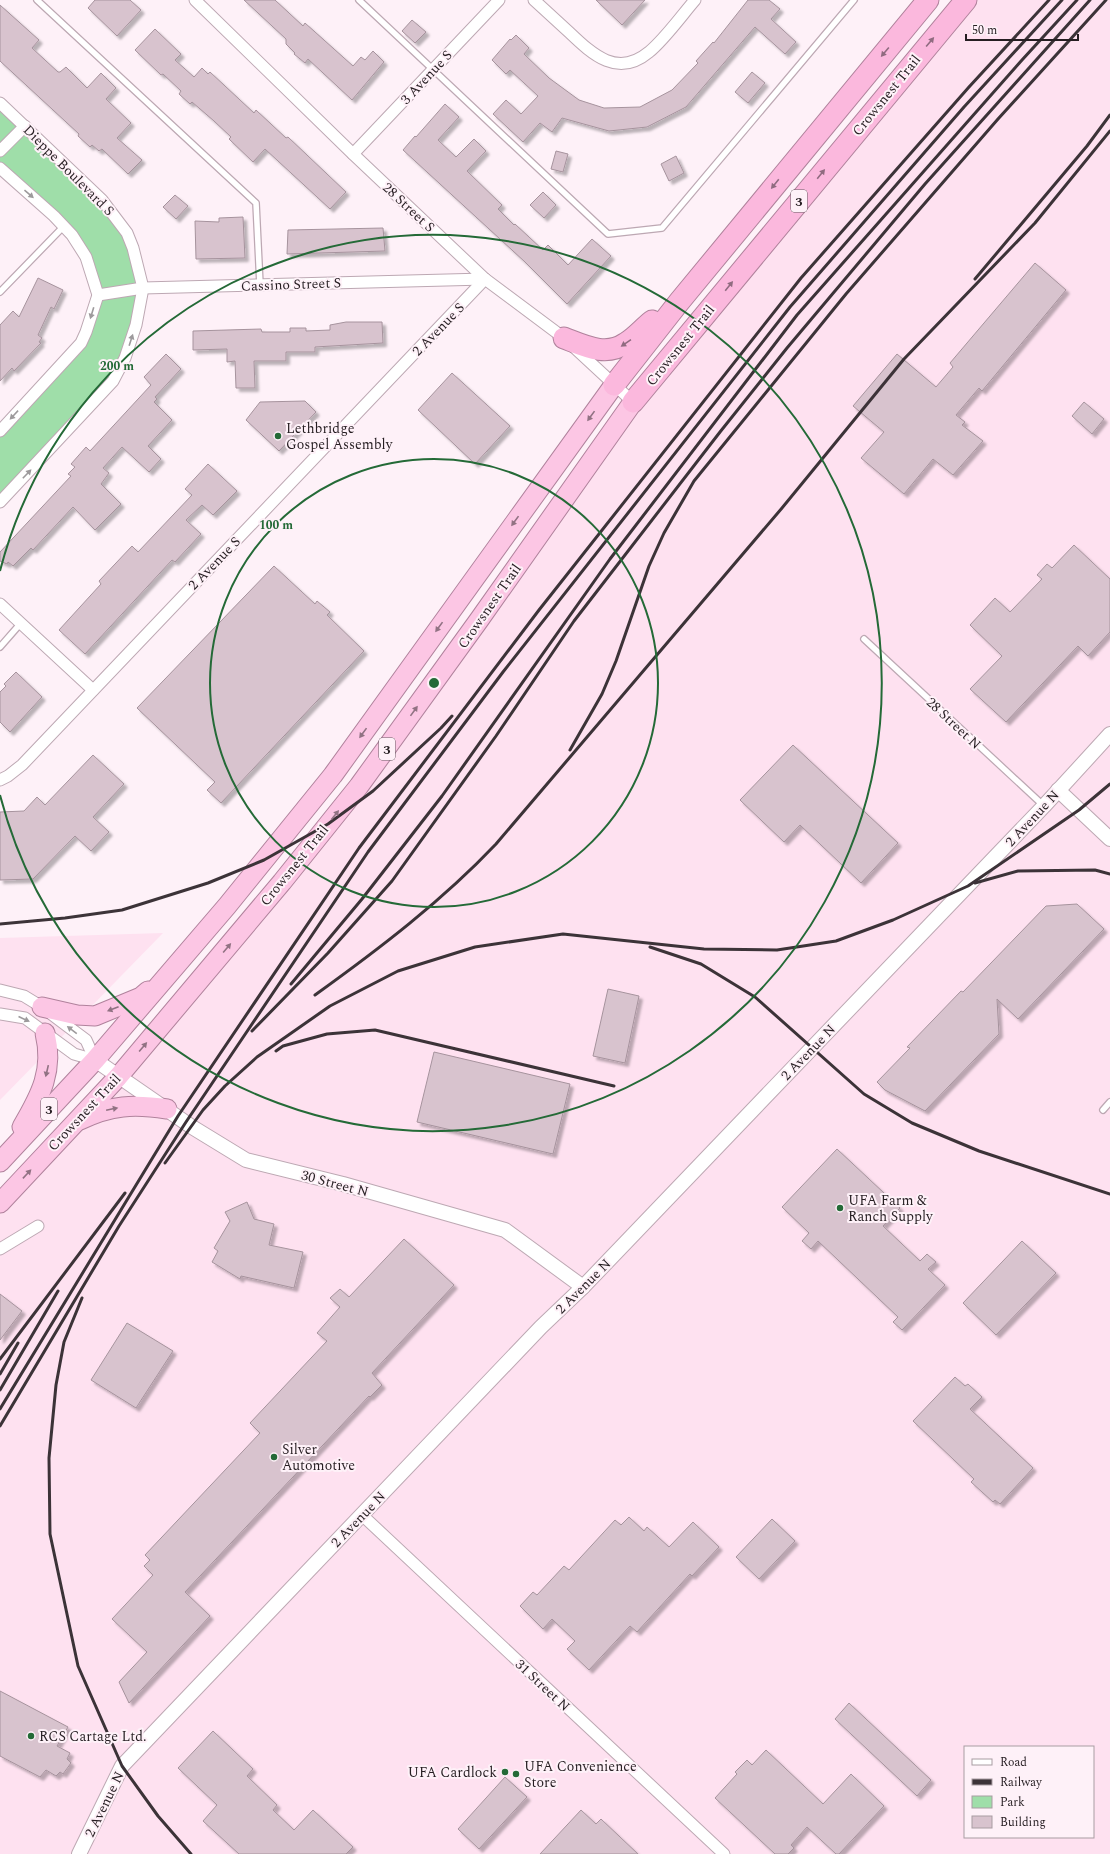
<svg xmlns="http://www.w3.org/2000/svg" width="1110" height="1854" font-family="Spectral,serif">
	<defs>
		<filter id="shadow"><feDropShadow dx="3.5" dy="3.5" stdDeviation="1" flood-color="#0004"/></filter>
	</defs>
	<rect width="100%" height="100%" fill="#fef1f8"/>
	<g fill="#fee1f0" fill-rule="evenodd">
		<path d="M967,0H1110V1854H0V1202L282,882L633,402ZM965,1747H1093V1837H965Z"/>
		<polygon points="163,933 0,1100 0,938"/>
	</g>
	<polygon fill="#9fdea9" points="0,103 117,218 143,288 119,371 0,502 0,431 81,343 97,295 72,235 0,168"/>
	<g fill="#d8c3ce" stroke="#a6939d" filter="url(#shadow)">
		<polygon points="95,0 130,0 141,10 117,36 88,8"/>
		<polygon points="244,0 275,0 303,26 305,23 353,66 361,57 365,60 373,51 384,62 352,100 308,59 305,63 294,54 295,53 286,44 286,39"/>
		<polygon points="596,0 645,0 622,25"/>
		<polygon points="748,0 769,0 780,9 771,19 796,42 785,54 755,27 686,107 647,127 609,131 562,118 552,132 540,123 523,142 493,114 506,100 521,114 538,96 510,70 506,74 492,60 510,39 511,40 516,35 529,48 524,54 549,78 579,100 604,108 640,107 672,90 698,63 696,61 713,42 714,43"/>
		<polygon points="0,5 39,40 32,48 58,72 60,72 66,67 87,88 101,73 116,88 106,99 131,123 117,138 142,160 128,174 102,149 99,151 92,145 90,147 78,136 79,134 0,61"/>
		<polygon points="412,20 426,32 415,43 402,31"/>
		<polygon points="155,29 181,54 175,60 194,77 202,68 208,74 210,72 254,113 256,110 286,138 288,137 346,192 330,209 265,149 253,162 229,139 231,137 214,121 192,102 190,104 179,94 181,91 163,74 161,75 135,50"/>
		<polygon points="752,72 765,83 748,103 735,92"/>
		<polygon points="445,104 459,117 438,140 456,157 474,139 486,151 467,171 502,205 498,209 514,225 515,224 543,250 548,245 568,265 592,239 611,256 567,304 525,262 403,150 415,136 416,137"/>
		<polygon points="556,151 568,154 563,172 551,169"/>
		<polygon points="676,156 684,173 669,181 661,164"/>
		<polygon points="543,192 556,205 544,218 530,205"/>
		<polygon points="175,195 188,206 176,219 163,207"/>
		<polygon points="243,217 245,258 196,259 195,221 219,222 219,218"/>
		<polygon points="383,228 385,251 287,254 288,230"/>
		<polygon points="1035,263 1066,290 982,391 979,388 956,415 965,422 962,425 983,441 953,475 933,459 904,494 861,458 884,432 853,406 897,354 936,387 953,367 950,363"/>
		<polygon points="38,278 63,290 54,309 51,307 38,335 42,338 39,342 41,343 14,371 12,368 0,381 0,325 13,311 19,317"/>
		<polygon points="346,322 382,322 383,343 315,347 315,352 286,352 286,361 254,361 255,388 236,388 235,361 227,362 227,349 193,350 193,331 261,329 262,332 290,332 290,328 306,328 306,331 330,330 330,325"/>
		<polygon points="166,354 181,369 155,397 157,399 154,402 172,420 148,446 161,459 149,472 122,447 103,468 109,473 101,484 121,504 95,530 73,507 33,550 31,548 13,566 8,562 7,564 0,561 0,552 71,476 68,474 75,467 71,464 86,447 90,451 151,385 144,377"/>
		<polygon points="452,373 510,426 475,464 418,410"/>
		<polygon points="305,401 316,412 279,451 246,420 260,402"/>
		<polygon points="1084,402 1104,419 1092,434 1072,416"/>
		<polygon points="208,464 237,491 213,515 202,505 186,520 201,534 175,562 172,560 85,654 59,630 101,584 99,581 132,546 138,552 192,495 185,489"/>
		<polygon points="1074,545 1110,579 1110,632 1088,656 1078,646 1006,722 970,689 1002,656 970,625 995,598 1010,612 1042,579 1037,575 1047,564 1052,568"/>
		<polygon points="274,566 315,604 317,601 330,612 327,615 364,651 221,803 207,790 215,782 137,708"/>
		<polygon points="16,672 42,697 10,732 0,722 0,692 6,686 4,684"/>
		<polygon points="793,745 898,843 861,883 800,825 784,842 740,800"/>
		<polygon points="93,755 124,784 93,817 109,832 91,851 75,836 33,879 0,880 0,812 24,811 37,797 45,805"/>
		<polygon points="1077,904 1104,929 1018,1019 997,999 999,1034 925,1111 885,1090 877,1082 910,1048 907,1047 961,991 963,992 1046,906"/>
		<polygon points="608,989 639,996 625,1063 593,1056"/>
		<polygon points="434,1052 570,1084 553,1154 417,1122"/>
		<polygon points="837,1149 900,1208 883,1226 920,1261 927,1254 936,1262 928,1269 945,1285 902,1330 893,1322 898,1317 818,1241 811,1249 802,1241 809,1233 782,1207"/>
		<polygon points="247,1202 254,1219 274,1224 269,1245 303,1252 294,1288 241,1276 240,1279 212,1262 218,1251 214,1248 230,1221 225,1212"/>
		<polygon points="404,1239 454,1285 372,1373 382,1385 370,1397 369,1396 185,1592 210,1616 129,1703 119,1682 147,1652 112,1619 153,1575 144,1566 150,1560 145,1555 260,1433 250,1423 327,1341 317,1333 340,1307 330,1298 340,1289 349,1297"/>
		<polygon points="1022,1241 1056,1273 996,1335 963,1303"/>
		<polygon points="0,1294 22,1311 0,1340"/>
		<polygon points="127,1323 173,1351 136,1408 91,1380"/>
		<polygon points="955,1377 965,1386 968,1384 982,1397 970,1409 1033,1468 1000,1504 995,1500 993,1502 971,1482 974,1479 913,1421"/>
		<polygon points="629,1517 644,1531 647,1527 669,1547 693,1522 719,1547 692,1576 690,1574 637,1632 630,1626 589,1670 567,1649 575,1641 552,1619 543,1629 520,1606 533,1592 537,1595 564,1566 569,1570 615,1520 621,1525"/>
		<polygon points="772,1519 795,1541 759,1579 736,1557"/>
		<polygon points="0,1691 68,1727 57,1746 70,1753 67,1759 71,1763 63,1774 60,1772 56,1776 46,1770 40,1777 0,1756"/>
		<polygon points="849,1703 931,1780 917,1796 835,1719"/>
		<polygon points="213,1731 253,1769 247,1776 277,1805 273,1810 294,1830 313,1810 353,1847 346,1854 239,1854 203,1821 217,1805 178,1768"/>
		<polygon points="766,1750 823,1804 851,1774 884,1806 839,1854 836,1854 807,1827 791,1845 794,1848 788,1854 775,1854 715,1798 737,1774 735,1772 747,1760 752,1765"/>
		<polygon points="505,1777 527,1797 479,1849 458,1829"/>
		<polygon points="581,1810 596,1824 601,1819 638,1854 540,1854"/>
	</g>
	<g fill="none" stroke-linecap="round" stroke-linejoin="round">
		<defs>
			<g id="service">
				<polyline points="37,0 256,203 260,285"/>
				<polyline points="359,0 608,234 662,228 854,0"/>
				<polyline points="0,292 64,226"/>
				<polyline points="864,639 1044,806"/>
				<polyline points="0,647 21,623"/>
				<polyline points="1103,1110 1110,1102"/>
			</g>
			<g id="minor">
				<polyline points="195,0 353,154 485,279 564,338 633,402"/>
				<path d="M534,0C546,11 558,22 570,33C593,55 618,78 649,52C664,40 682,15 695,0"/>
				<polyline points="0,103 102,200 127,233 133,248 143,288 136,325 125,358 113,381 0,502"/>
				<polyline points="0,151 25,126"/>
				<polyline points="353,154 499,0"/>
				<polyline points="0,168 54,216 72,235 86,257 98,295 86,332 81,343 0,431"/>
				<polyline points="98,295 143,288 485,279"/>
				<polyline points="0,604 93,690"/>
				<polyline points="0,780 8,776 22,765 485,279"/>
				<polyline points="0,990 24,996 42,1007 86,1040 95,1060"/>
				<polyline points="0,1014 25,1018 74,1054 95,1060"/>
				<polyline points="0,1249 38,1226"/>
				<polyline points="362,1515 724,1854"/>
			</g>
			<g id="tertiary">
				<polyline points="1058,790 1110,839"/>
				<polyline points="95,1060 192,1127 246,1160 343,1184 505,1230 583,1287"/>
				<polyline points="79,1854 122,1766 541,1327 583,1287 1044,806 1110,734"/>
			</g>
			<g id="trunk">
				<polyline points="42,1007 77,1015 95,1016 141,997 148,991"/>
				<path d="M80,1120C111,1105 134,1104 167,1109"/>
				<path d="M22,1127C41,1095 54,1070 45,1033"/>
				<polyline points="0,1162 95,1060 227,906 333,775 614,385"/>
				<polyline points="0,1203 118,1077 282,882 359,786 479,620 633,402"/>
			</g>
			<g id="motorway">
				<path d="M564,338C585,346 606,357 626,343C636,337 643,328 652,321"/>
				<polyline points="614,385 679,302 928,0"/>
				<polyline points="633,402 966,0"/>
			</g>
		</defs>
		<use href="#service" stroke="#bda8b3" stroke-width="8"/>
		<use href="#minor" stroke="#bda8b3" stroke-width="13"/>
		<use href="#tertiary" stroke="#bda8b3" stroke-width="16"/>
		<use href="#trunk" stroke="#b0829c" stroke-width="21"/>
		<use href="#motorway" stroke="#b0829c" stroke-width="23"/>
		<use href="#service" stroke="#fff" stroke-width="5.5"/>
		<use href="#minor" stroke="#fff" stroke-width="11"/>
		<use href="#tertiary" stroke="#fff" stroke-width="14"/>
		<use href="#trunk" stroke="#fcc6e4" stroke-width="19"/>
		<use href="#motorway" stroke="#fbb8dd" stroke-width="21"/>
		<g stroke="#3c3338" stroke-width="3">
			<polyline points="975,279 1087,146 1110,115"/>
			<polyline points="570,750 602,694 616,661 649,566 664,533 694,481 846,294 998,119 1106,0"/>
			<polyline points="975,883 1018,871 1095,870 1110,874"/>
			<polyline points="0,924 65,918 122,910 208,883 264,860 328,824 373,791 441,728 452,716"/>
			<polyline points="650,947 701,964 755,997 864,1094 912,1123 979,1151 1110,1194"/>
			<polyline points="291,984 362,899 442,796 610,559 797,315 1022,60 1077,0"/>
			<path d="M315,995C379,949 442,901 496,844L782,508L904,359L1035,223L1110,131"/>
			<polyline points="252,1031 328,953 392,881 496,736 574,621 720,432 787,348 925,184 1090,0"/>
			<polyline points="276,1051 283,1046 327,1034 375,1030 614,1086"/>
			<polyline points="165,1163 203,1110 225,1086 257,1057 330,1006 398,971 475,947 563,934 704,949 777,950 836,941 893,920 968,886 1079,810 1110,784"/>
			<polyline points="82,1298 64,1342 56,1385 49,1458 50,1534 78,1666 122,1766 158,1816 191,1854"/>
			<polyline points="0,1359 125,1193"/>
			<polyline points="0,1374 18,1343"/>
			<polyline points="0,1390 58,1291"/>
			<polyline points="0,1409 178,1116 359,848 539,610 801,278 969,87 1049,0"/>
			<polyline points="0,1426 119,1226 186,1122 368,852 503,672 790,307 964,107 1062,0"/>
		</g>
	</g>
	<defs><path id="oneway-solid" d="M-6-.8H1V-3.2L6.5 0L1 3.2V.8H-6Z"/></defs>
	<g fill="#906b80">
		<use href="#oneway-solid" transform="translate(930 42) rotate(-50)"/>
		<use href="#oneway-solid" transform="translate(885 52) rotate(130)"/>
		<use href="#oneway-solid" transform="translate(821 174) rotate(-51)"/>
		<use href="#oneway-solid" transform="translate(775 184) rotate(129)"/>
		<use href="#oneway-solid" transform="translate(729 286) rotate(-51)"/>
		<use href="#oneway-solid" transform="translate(626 343) rotate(146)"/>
	</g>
	<g fill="#9d9a9c">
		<use href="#oneway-solid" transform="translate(29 194) rotate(41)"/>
		<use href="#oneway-solid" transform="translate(92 313) rotate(107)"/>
		<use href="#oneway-solid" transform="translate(131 340) rotate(-72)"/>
		<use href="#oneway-solid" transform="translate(14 415) rotate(133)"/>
		<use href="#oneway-solid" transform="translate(27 474) rotate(-46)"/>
		<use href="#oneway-solid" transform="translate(24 1019) rotate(24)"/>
		<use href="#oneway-solid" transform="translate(72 1030) rotate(-143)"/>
	</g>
	<g fill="#917283">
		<use href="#oneway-solid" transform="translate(591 416) rotate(126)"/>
		<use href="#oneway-solid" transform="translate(515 521) rotate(126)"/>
		<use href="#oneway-solid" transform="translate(439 627) rotate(126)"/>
		<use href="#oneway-solid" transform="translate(414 711) rotate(-54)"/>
		<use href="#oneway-solid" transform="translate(363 733) rotate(126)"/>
		<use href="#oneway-solid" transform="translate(335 815) rotate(-51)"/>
		<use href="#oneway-solid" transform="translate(227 948) rotate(-50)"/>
		<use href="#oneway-solid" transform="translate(113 1009) rotate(159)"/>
		<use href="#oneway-solid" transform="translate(143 1047) rotate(-50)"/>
		<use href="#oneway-solid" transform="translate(47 1071) rotate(103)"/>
		<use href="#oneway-solid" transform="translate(112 1109) rotate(-12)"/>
		<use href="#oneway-solid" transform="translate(27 1174) rotate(-47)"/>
	</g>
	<g fill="none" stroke="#246a37" stroke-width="2">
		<circle cx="434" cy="683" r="224"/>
		<path d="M0 571A448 448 0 1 1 0 795"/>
	</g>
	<g fill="#246a37" stroke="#fef1f8" stroke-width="1.5">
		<circle cx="278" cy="436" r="4"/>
		<circle cx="840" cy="1208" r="4"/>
		<circle cx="274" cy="1457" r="4"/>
		<circle cx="31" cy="1736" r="4"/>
		<circle cx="505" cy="1772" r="4"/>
		<circle cx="516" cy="1774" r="4"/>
	</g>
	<g text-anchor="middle" stroke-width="4" stroke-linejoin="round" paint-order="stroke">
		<g fill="#fef1f8" stroke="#675d62" stroke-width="1">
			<rect x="791" y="190" width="16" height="22" rx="3"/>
			<rect x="379" y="738" width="16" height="22" rx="3"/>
			<rect x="41" y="1098" width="16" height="22" rx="3"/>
		</g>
		<g font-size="13" font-weight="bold" fill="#261e22">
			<text x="799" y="206">3</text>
			<text x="387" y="754">3</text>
			<text x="49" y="1114">3</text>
		</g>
		<g font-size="14" fill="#261e22" stroke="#fef1f8">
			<text transform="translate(426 77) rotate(-47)" y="5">3 Avenue S</text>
			<text transform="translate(886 95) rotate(-51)" y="5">Crowsnest Trail</text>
			<text transform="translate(69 170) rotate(45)" y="5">Dieppe Boulevard S</text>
			<text transform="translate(409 207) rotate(43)" y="5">28 Street S</text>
			<text transform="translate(291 284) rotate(-2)" y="5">Cassino Street S</text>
			<text transform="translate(438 329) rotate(-46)" y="5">2 Avenue S</text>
			<text transform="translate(680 345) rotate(-51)" y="5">Crowsnest Trail</text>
			<text transform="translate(214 563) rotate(-46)" y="5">2 Avenue S</text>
			<text transform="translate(489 606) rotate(-55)" y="5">Crowsnest Trail</text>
			<text transform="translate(954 723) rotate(43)" y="5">28 Street N</text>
			<text transform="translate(1032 818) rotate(-47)" y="5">2 Avenue N</text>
			<text transform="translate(294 865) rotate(-51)" y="5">Crowsnest Trail</text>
			<text transform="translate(808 1052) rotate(-46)" y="5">2 Avenue N</text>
			<text transform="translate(84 1112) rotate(-47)" y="5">Crowsnest Trail</text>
			<text transform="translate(335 1183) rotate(15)" y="5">30 Street N</text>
			<text transform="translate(583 1286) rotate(-45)" y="5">2 Avenue N</text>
			<text transform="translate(358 1519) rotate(-46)" y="5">2 Avenue N</text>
			<text transform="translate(543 1685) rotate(43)" y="5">31 Street N</text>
			<text transform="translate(104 1804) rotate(-64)" y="5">2 Avenue N</text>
		</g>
		<g font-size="14" fill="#261e22" stroke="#fef1f8" text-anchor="start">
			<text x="286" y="433">Lethbridge<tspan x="286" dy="16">Gospel Assembly</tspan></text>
			<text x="848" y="1205">UFA Farm &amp;<tspan x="848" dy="16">Ranch Supply</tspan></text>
			<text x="282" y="1454">Silver<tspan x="282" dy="16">Automotive</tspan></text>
			<text x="39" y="1741">RCS Cartage Ltd.</text>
			<text x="524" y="1771">UFA Convenience<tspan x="524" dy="16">Store</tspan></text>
			<text x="497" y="1777" text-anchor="end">UFA Cardlock</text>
		</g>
	</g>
	<circle cx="434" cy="683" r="6" fill="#246a37" stroke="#fef1f8" stroke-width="2"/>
	<g font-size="12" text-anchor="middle" font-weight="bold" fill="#246a37" stroke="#fef1f8" stroke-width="4" stroke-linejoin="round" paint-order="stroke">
		<text x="117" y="370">200 m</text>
		<text x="276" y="529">100 m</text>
	</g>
	<rect x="964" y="1746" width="130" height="92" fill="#fef1f8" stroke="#a89da2"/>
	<rect x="972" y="1759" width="20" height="6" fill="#ffffff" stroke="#a89da2"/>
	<text x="1000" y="1766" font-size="12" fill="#261e22">Road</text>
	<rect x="972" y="1779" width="20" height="6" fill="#3c3338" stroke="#a89da2"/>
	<text x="1000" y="1786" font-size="12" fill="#261e22">Railway</text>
	<rect x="972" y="1796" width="20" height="12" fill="#9fdea9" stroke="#a89da2"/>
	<text x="1000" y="1806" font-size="12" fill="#261e22">Park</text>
	<rect x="972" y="1816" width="20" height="12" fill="#d8c3ce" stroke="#a89da2"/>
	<text x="1000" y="1826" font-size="12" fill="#261e22">Building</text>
	<path d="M966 34v6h112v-6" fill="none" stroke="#261e22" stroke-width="2"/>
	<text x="972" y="34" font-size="12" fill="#261e22" stroke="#fef1f8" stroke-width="3" paint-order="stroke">50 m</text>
</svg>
